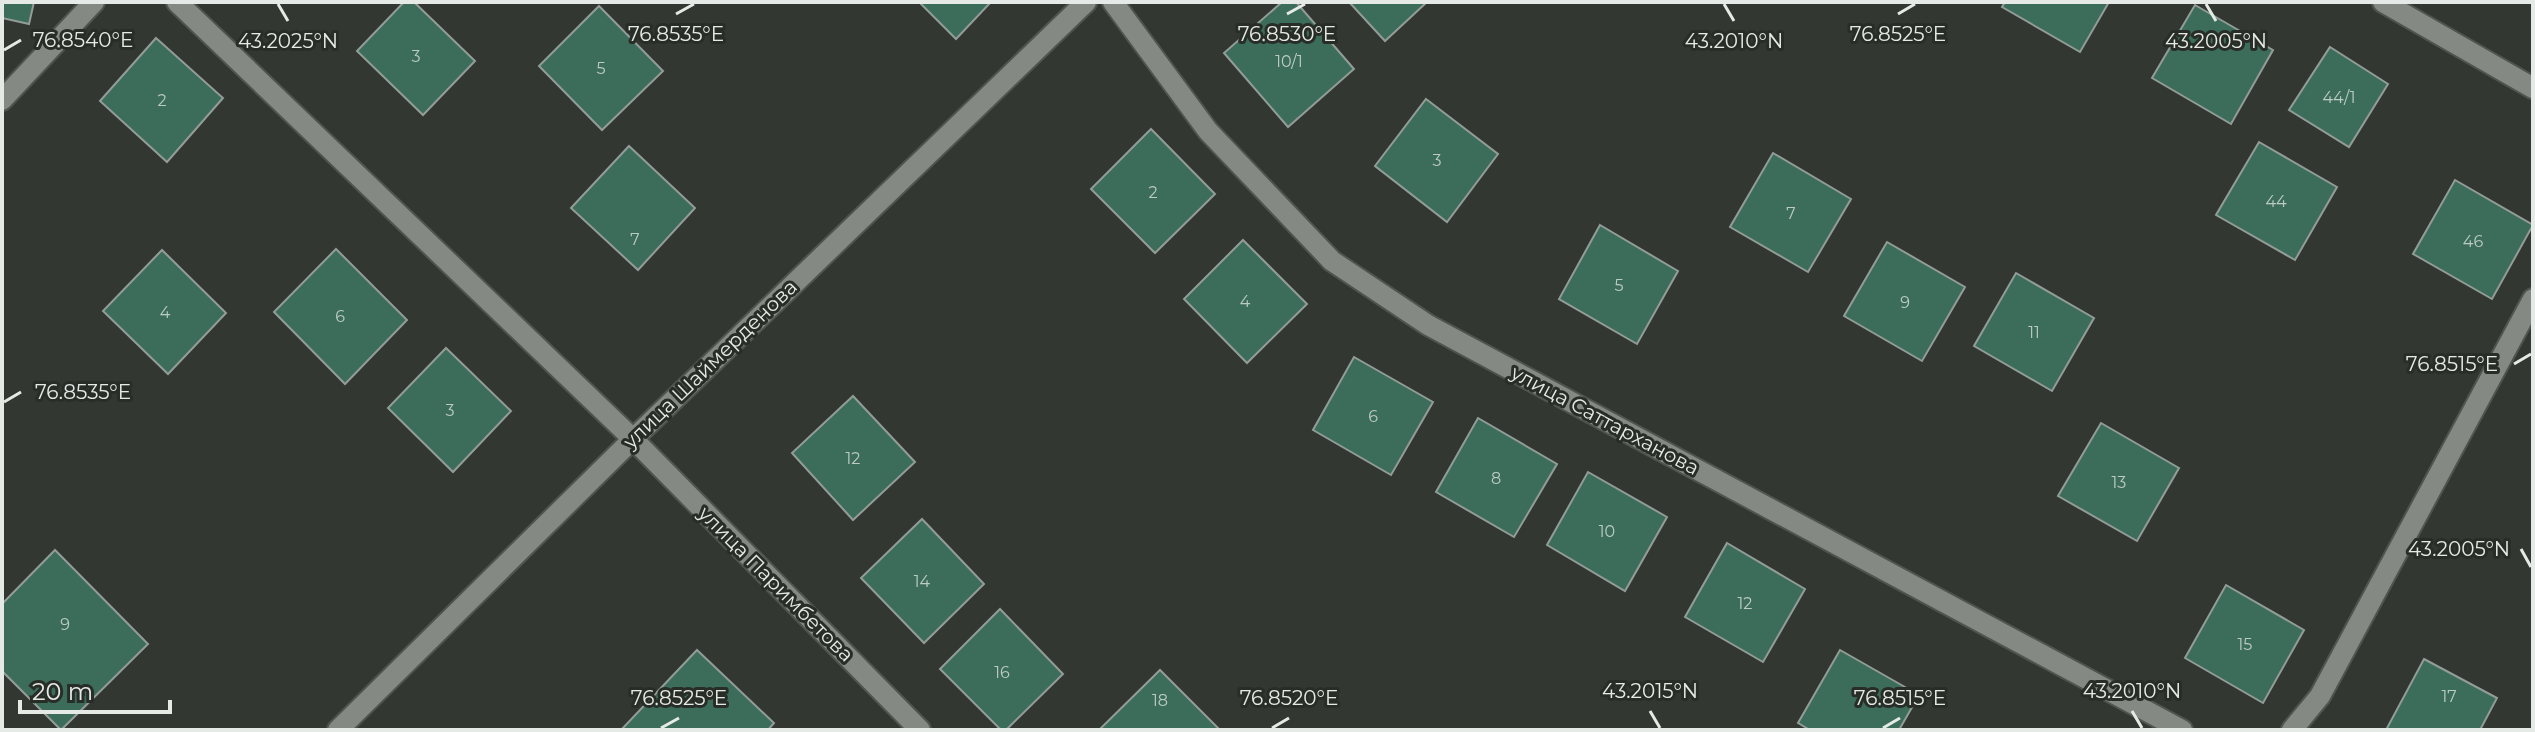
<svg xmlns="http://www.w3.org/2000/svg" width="2535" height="732" font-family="Montserrat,sans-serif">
	<rect width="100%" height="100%" fill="#323731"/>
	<g fill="#3c6d5b" stroke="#939c98" stroke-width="2">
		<polygon points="2,2 34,2 29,24 2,18"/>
		<polygon points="404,2 414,2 475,61 423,115 357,51"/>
		<polygon points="919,2 991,2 956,39"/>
		<polygon points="1282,2 1296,2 1354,69 1288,127 1224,53"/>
		<polygon points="1349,2 1427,2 1385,41"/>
		<polygon points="2005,2 2109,2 2080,52 2002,7"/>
		<polygon points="2195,5 2273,50 2231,124 2152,78"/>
		<polygon points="599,6 663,71 602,130 539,66"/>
		<polygon points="156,38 223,98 167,162 100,101"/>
		<polygon points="2330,47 2388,84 2349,147 2289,110"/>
		<polygon points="1426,99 1498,154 1447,222 1375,166"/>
		<polygon points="1151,129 1215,194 1155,253 1091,189"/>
		<polygon points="2259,142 2337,187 2295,260 2216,215"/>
		<polygon points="629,146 695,208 638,270 571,208"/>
		<polygon points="1773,153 1851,199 1808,272 1730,227"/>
		<polygon points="2455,180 2533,225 2492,299 2413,254"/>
		<polygon points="1600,225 1678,271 1637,344 1559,299"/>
		<polygon points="1243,240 1307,304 1247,363 1184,299"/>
		<polygon points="1887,242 1965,287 1922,361 1844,316"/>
		<polygon points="336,249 407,320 345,384 274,312"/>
		<polygon points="162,250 226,313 168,374 103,311"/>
		<polygon points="2016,273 2094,318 2052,391 1974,346"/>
		<polygon points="446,348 511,411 453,472 388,408"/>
		<polygon points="1354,357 1433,402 1391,475 1313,430"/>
		<polygon points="853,396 915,462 853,520 792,453"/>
		<polygon points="1478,418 1557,464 1514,537 1436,492"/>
		<polygon points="2101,423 2179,468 2137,541 2058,496"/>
		<polygon points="1588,472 1667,517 1625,591 1547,545"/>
		<polygon points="922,519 984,584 924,643 861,578"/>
		<polygon points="1727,543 1805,589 1763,662 1685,617"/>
		<polygon points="55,550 148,644 61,730 2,671 2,604"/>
		<polygon points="2226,585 2304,630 2263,703 2185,658"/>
		<polygon points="1000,609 1063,674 1006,730 1001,730 940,669"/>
		<polygon points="697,650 774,723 768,730 621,730"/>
		<polygon points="1840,650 1919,695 1899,730 1810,730 1798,723"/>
		<polygon points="2424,659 2497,698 2480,730 2386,730"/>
		<polygon points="1160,670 1220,730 1100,729"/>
	</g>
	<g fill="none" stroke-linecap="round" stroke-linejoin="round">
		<defs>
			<g id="minor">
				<polyline points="177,2 633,439 920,730"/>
				<polyline points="1113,2 1208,131 1332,261 1428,325 2182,730"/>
				<polyline points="2383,2 2533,88"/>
				<polyline points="2,100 94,2"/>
				<polyline points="338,730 633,439 1086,2"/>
				<polyline points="2292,730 2320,696 2533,299"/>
			</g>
		</defs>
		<use href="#minor" stroke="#4f544e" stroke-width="24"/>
		<use href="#minor" stroke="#848a83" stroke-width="20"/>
	</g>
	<path fill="none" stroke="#e6eae6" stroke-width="3" d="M278,4L288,21M1724,4L1734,21M2206,4L2216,21M676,14L694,4M1287,14L1305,4M1898,14L1915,4M4,50L21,40M2514,364L2531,354M4,402L21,392M2521,549L2531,567M1650,711L1660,728M2132,711L2142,728M661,728L679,718M1272,728L1289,718M1883,728L1900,718"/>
	<g text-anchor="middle" stroke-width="6" stroke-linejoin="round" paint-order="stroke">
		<g font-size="16" fill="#bccbc3">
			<text x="416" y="62">3</text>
			<text x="1289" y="67">10/1</text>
			<text x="601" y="74">5</text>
			<text x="2339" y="103">44/1</text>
			<text x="162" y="106">2</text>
			<text x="1437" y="166">3</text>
			<text x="1153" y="198">2</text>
			<text x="2276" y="207">44</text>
			<text x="1791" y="219">7</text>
			<text x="635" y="245">7</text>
			<text x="2473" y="247">46</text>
			<text x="1619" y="291">5</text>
			<text x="1245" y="307">4</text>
			<text x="1905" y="308">9</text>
			<text x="165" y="318">4</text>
			<text x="340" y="322">6</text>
			<text x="2034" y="338">11</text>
			<text x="450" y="416">3</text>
			<text x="1373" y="422">6</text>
			<text x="853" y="464">12</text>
			<text x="1496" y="484">8</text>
			<text x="2119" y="488">13</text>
			<text x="1607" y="537">10</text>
			<text x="922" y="587">14</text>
			<text x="1745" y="609">12</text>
			<text x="65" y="630">9</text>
			<text x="2245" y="650">15</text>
			<text x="1002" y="678">16</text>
			<text x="2449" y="702">17</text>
			<text x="1160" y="706">18</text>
		</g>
		<g font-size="20" fill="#e6eae6" stroke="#282d28">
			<text transform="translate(710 364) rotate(-44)" y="7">улица Шаймерденова</text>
			<text transform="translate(1605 420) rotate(28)" y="7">улица Саттарханова</text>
			<text transform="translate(776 584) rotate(45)" y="7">улица Паримбетова</text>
		</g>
	</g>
	<g font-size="20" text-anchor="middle" fill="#e6eae6" stroke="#282d28" stroke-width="6" stroke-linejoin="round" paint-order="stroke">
		<text x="676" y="41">76.8535°E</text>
		<text x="1287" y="41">76.8530°E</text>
		<text x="1898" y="41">76.8525°E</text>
		<text x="83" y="47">76.8540°E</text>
		<text x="288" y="48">43.2025°N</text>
		<text x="1734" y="48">43.2010°N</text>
		<text x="2216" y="48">43.2005°N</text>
		<text x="2452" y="371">76.8515°E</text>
		<text x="83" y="399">76.8535°E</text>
		<text x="2459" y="556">43.2005°N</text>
		<text x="1650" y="698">43.2015°N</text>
		<text x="2132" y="698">43.2010°N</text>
		<text x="679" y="705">76.8525°E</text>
		<text x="1289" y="705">76.8520°E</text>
		<text x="1900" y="705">76.8515°E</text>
	</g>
	<rect width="2535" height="732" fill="none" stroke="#e6eae6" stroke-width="8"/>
	<path d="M20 700v12h150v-12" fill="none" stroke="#e6eae6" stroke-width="4"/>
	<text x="32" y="700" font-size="24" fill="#e6eae6" stroke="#282d28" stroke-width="6" paint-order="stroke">20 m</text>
</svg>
